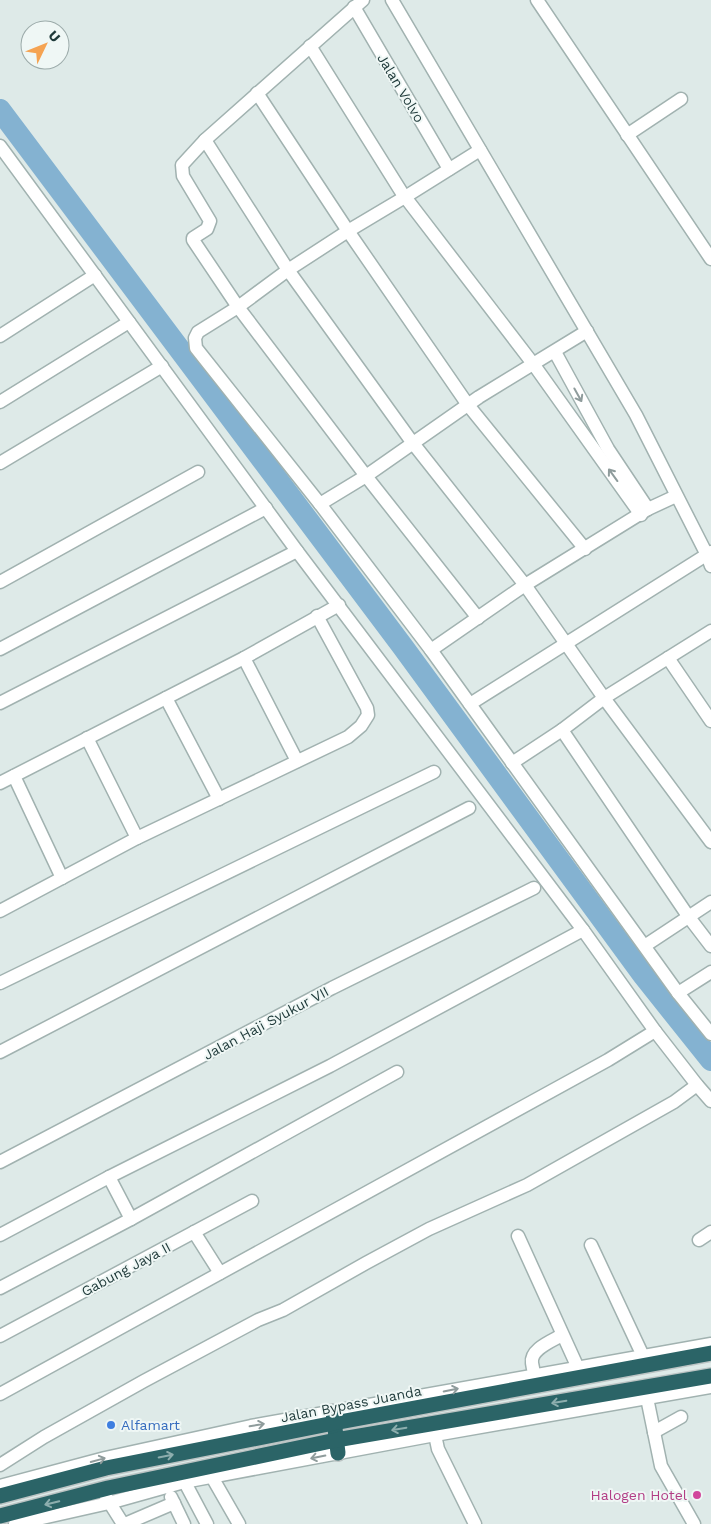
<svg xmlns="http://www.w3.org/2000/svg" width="711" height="1524" font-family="'Work Sans',sans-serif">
	<rect width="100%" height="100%" fill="#deeae8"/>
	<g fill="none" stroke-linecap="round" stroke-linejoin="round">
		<polyline stroke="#84b2d1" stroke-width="22" points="0,110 403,647 644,976 711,1060"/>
		<defs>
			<g id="minor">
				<polyline points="363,0 205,140 182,165 183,176 210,221 207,229 193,238 193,240 238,307 366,476 478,618"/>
				<polyline points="392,0 636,415 707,555 711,566"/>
				<polyline points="537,0 711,259"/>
				<polyline points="354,7 449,169"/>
				<polyline points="310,46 402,193 534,365 641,515"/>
				<polyline points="257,93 348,231 468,405 585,549"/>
				<polyline points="627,135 681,99"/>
				<polyline points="205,140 288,270 412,442 525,585 604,698 711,842"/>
				<polyline points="0,146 297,551 583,930 655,1031 697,1085 711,1101"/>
				<polyline points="480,150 405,197 348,231 288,270 238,307 198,332 195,338 196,348 320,504 366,476 479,397 587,331"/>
				<polyline points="0,336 95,275"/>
				<polyline points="555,352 608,449 648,509"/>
				<polyline points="0,402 129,322"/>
				<polyline points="0,463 162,366"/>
				<polyline points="320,504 431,650 678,993 711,1034"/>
				<polyline points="0,582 198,472"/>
				<polyline points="0,649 266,508"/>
				<polyline points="431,650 525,585 648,509 676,496"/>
				<polyline points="244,658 297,761"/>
				<polyline points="668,658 711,721"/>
				<polyline points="166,698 219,799"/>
				<polyline points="0,703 297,551"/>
				<polyline points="470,704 711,552"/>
				<polyline points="562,730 688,916 711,946"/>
				<polyline points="87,738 137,838"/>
				<polyline points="512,763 562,730 604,698 711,631"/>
				<polyline points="14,776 62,878"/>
				<polyline points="0,783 244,658 339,605"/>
				<polyline points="0,911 137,838 348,737 361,726 368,715 367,708 317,616"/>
				<polyline points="646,945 711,902"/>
				<polyline points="0,983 434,772"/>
				<polyline points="678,993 711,972"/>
				<polyline points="0,1052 469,808"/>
				<polyline points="0,1162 332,988 534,888"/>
				<polyline points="109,1177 131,1219"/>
				<polyline points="194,1232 220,1273"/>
				<polyline points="0,1235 109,1177 330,1066 583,930"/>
				<polyline points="518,1236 578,1368"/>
				<polyline points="699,1240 711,1232"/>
				<polyline points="591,1245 643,1356"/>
				<polyline points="0,1288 131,1219 397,1072"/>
				<polyline points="0,1336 252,1201"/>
				<path d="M537,1383C535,1377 533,1370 532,1363C530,1349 552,1341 562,1335"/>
				<polyline points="0,1394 608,1060 655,1031"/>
				<polyline points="647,1398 661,1466 694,1524"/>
				<polyline points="654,1432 681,1417"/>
				<polyline points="435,1435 438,1449 475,1524"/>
				<polyline points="0,1465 44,1437 144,1381 258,1320 283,1310 366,1263 429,1229 527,1185 674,1102 697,1085"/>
				<polyline points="181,1475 207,1524"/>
				<polyline points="212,1477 239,1524"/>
				<polyline points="0,1486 105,1458 251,1426 711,1344"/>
				<polyline points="106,1497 123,1524"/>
				<polyline points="171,1497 184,1524"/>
				<polyline points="15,1524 109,1503 184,1482 435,1435 711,1387"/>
				<polyline points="125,1524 174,1503"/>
			</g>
			<g id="highway">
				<polyline points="333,1412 338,1453"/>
				<polyline points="0,1496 106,1468 334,1423 711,1353"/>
				<polyline points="0,1516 108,1488 336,1440 711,1376"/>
			</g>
		</defs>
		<use href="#minor" stroke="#a1b2b0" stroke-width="15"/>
		<use href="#highway" stroke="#bcc4c4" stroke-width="18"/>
		<use href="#minor" stroke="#fff" stroke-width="12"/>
		<use href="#highway" stroke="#2b6467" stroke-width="15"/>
	</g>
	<defs><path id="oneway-shaft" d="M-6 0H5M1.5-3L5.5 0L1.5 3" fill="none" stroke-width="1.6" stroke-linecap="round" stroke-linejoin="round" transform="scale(1.25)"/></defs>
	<g stroke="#8f9c9c">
		<use href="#oneway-shaft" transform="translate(578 395) rotate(61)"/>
		<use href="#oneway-shaft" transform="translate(613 475) rotate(-126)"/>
		<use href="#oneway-shaft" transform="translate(451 1390) rotate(-11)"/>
		<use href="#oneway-shaft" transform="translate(257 1425) rotate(-10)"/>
		<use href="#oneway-shaft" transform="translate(318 1457) rotate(169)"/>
		<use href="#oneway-shaft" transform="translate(98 1460) rotate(-15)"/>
	</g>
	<g stroke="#8daeae">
		<use href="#oneway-shaft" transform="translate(559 1402) rotate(170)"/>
		<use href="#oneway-shaft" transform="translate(399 1429) rotate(170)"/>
		<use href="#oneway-shaft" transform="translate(166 1456) rotate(-11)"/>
		<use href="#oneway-shaft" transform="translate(52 1503) rotate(166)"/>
	</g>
	<circle fill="#3f7fe0" stroke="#eff7f5" stroke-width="2" cx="111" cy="1425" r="5"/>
	<circle fill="#d1479c" stroke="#eff7f5" stroke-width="2" cx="697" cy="1495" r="5"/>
	<g text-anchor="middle" stroke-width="4" stroke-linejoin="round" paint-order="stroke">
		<g font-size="14" fill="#1f3a3a" stroke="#eff7f5">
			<text transform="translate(401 88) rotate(59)" y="5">Jalan Volvo</text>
			<text transform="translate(266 1023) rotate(-28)" y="5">Jalan Haji Syukur VII</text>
			<text transform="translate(126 1269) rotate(-28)" y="5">Gabung Jaya II</text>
			<text transform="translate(351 1404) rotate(-11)" y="5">Jalan Bypass Juanda</text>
		</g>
		<g font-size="14" fill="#366cbe" stroke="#eff7f5" text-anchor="start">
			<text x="121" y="1430">Alfamart</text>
		</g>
		<g font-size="14" fill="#b23c85" stroke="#eff7f5" text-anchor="end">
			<text x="687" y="1500">Halogen Hotel</text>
		</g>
	</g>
	<g transform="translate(45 45) rotate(47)"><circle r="24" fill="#eff7f5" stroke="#9cabaa"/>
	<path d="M0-4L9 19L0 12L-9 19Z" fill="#f5a352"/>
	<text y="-8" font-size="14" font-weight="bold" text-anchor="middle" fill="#1f3a3a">U</text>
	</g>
</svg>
